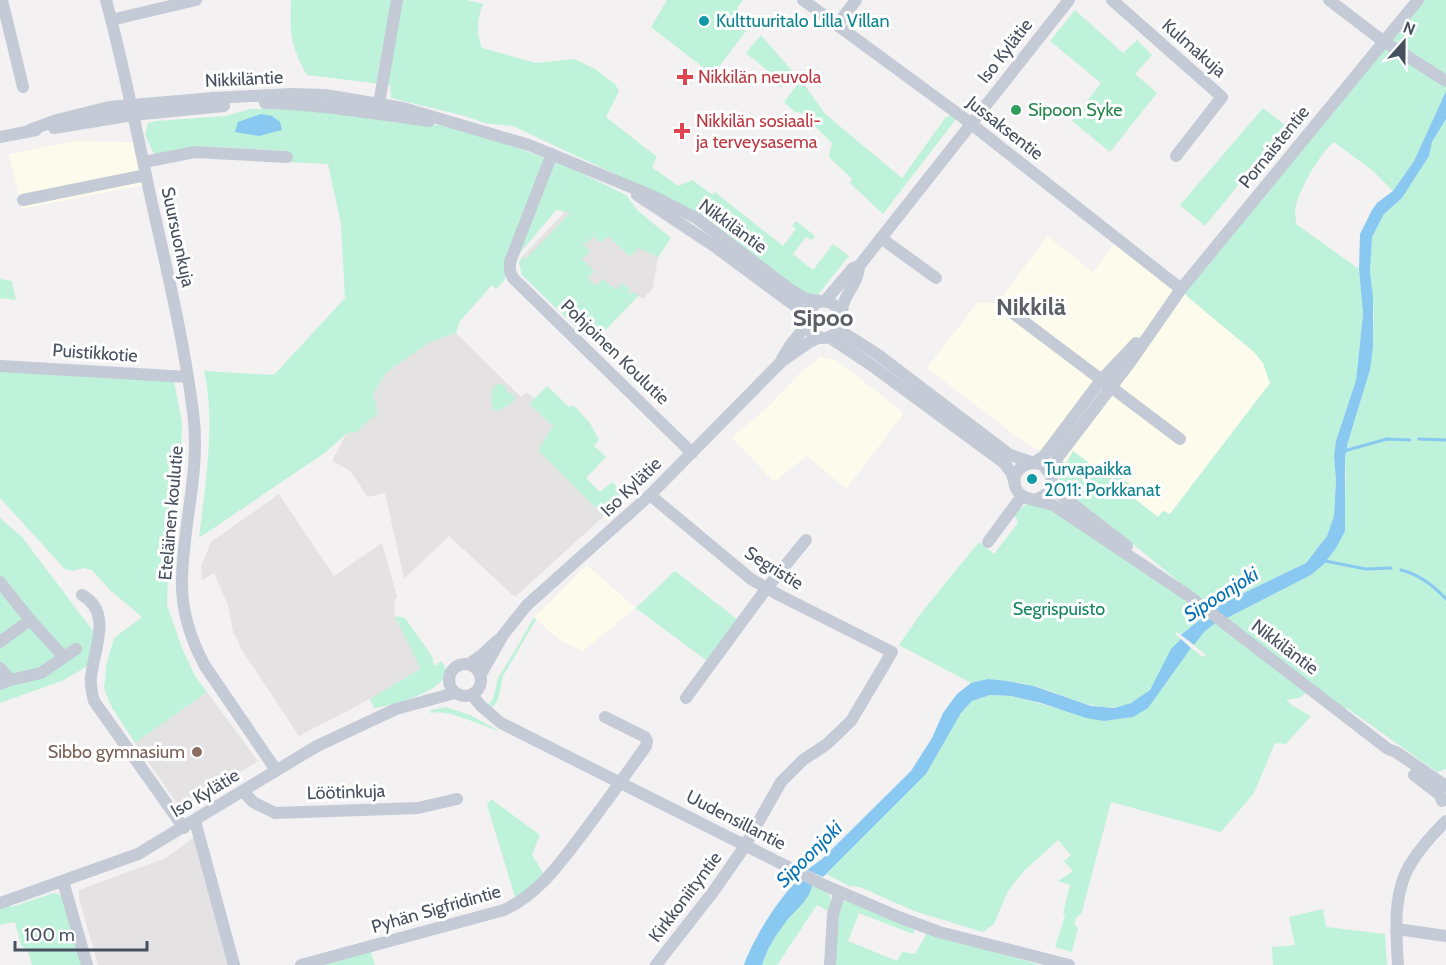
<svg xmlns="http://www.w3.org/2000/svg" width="1446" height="965" font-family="Cabin,sans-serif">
	<rect width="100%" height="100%" fill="#f3f1f1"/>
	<g fill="#fdfbeb">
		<polygon points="74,141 135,142 143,185 22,209 9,154"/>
		<polygon points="1047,236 1093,272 1115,243 1130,249 1254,352 1263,363 1270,383 1169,515 1163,511 1158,517 1130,495 1135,488 1106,467 1102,472 1066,463 1025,443 927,368 977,303 998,303"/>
		<polygon points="820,357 836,360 902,411 903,415 846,489 807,456 774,482 732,437 765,410 801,372"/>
		<polygon points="587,565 636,608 583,651 559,640 534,617"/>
	</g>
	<g fill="#e4e2e3">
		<polygon points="565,212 570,213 602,243 608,236 630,257 638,247 658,257 653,288 643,299 638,296 595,341 586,337 522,275 519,263 522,257"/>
		<polygon points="456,333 521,397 527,392 560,423 538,450 604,516 515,597 449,536 404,579 385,493 368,497 350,471 332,461 346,434 358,431 371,418 373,394 387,372 430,342"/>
		<polygon points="279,494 334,576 382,543 397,597 394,602 395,616 421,669 370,699 299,736 240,647 239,642 233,632 228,605 214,573 202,580 201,566 211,542"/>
		<polygon points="207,692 258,761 181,809 135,743"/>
		<polygon points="197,835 229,965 98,965 79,898 79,890 166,858"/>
	</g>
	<g fill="#bef2db">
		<path d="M291,0H467L483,4C477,18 476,33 482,48L536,63L574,59L595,69L615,84L619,91L606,117L657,157L652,167L678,186L692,180L713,195L715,192L783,246L796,229L792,226L796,221L815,236L812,240L806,237L793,254L813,270L833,244L849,256L815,298L800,293L668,199L513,126L484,123L465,116L391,98L390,85L307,75C290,45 290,34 291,0Z"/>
		<polygon points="667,0 743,0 737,8 751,24 713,75 651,27"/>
		<path d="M1418,0H1446V91L1414,161L1393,191L1373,171L1334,142C1319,154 1299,190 1295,209C1295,214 1296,219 1296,224L1359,269L1363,314L1360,343L1356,380L1336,441L1334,456L1336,481L1334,516L1327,536L1306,563L1221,604L1211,611L1193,593L1102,519L1065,493L1059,480L1058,471L1061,461L1066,463L1073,451L1102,472L1106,466L1135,488L1130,495L1158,517L1163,511L1170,514L1270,383L1263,363L1254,352L1189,298L1181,289Z"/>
		<polygon points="1075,10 1123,53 1137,40 1152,55 1135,74 1157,93 1110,152 1072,121 1101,83 1050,41"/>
		<polygon points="761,35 793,72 780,88 777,78 746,53"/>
		<polygon points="801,80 825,114 902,178 946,117 951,116 956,119 883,214 850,183 852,179 829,157 832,143 800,112 795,112 784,102"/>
		<polygon points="1263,108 1286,126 1205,226 1180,205"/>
		<path d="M250,109L306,110L445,126L513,146L573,169L626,195L638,211L671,238L658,257L638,248L630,257L608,236L601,243L594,236L587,244L585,242L583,244L590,251L582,259L594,271L588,278L596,286L603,279L616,290L623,283L630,289L628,291L631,294L634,291L638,296L595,341L586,337L522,275L519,263L522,257L526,259L570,213L556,210L510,265L504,281L496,289L492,285L460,321L456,333L430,342L387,372L373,394L378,416L371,418L358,431L346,434L326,452L199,538C205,487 216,421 204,371L274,375L345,298L341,224L328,164L289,162V151L196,146L154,154L145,135L148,123L156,121L226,116Z"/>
		<path d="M1446,119V769L1437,772L1347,708L1341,712L1311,690L1299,698L1286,700L1293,706L1311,716L1286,744L1275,743L1254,793L1221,832L1111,802L1082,912L1075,919V925L1078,928L1072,952L1055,947L1065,916L1063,913L1070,885L1058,881L1073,871L1064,861L1071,855L1058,840L1023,872L1008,891L994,924L983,932L914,911L860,887L849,886L826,874L926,774L961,713L972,701L990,695L1011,696L1104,721L1133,717L1191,648L1203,657L1206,655L1194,645C1202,635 1210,622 1223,620L1311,575L1324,564L1336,548L1344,514L1346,478L1345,458L1348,442L1370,370L1374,316L1370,272L1372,237L1384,214L1402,198L1429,156L1432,142Z"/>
		<polygon points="0,279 12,281 16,300 0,298"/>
		<polygon points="0,370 174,381 182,422 181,454 168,572 167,605 182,648 195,676 207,692 135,743 111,706 104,688 107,662 114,638 142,617 110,590 92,570 84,568 72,571 65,569 0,498"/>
		<path d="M497,384L505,385L507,392L513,394L515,399L509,405L497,411L493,409C491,401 490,389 497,384Z"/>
		<polygon points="547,386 569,407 573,405 590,423 599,440 594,446 606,457 586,478 600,492 612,482 626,496 604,516 538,450 553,426 529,404"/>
		<path d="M1028,503H1043L1208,613L1181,635L1177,632L1175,634L1181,639C1165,655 1163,674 1150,689C1147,693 1142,695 1139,698C1105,721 1069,695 1035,686C1014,681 992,678 971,683L899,645L922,612L979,542L994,554L1018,523L1014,514Z"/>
		<polygon points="0,518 22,537 96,635 89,665 64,680 0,703"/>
		<polygon points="675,571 738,620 707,661 636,608"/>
		<path d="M395,616L405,618L432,656L434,666L442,661C443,664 445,667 446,670C448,691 390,706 374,708L370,699L420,669C413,651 403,634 395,616Z"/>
		<polygon points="534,617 536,620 503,676 498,700 492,708 488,705 493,699 498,678 516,649"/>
		<path d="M446,707L470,715L499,731C481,726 448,708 430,713L431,710Z"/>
		<polygon points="491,799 540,835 532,855 545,876 516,900 487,805"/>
		<path d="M812,884L828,893L831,898L830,912L817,905L777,965H762C771,935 794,909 812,884Z"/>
		<polygon points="54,893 61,895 83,965 32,965 28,951 21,945 15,922 0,925 0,903 9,900 11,907"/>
		<polygon points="847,901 915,930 913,934 859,913 848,941 897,961 902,952 915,954 927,933 1041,965 830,965 840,902"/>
		<polygon points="1323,909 1326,927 1385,934 1387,965 1273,965 1272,947 1295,945 1289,917"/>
		<polygon points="369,947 375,965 319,965"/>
	</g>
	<g fill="#89c9f1">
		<polygon points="1446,91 1446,119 1432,142 1429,156 1402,198 1384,214 1372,237 1370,272 1373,297 1373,347 1370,370 1348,442 1345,458 1345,531 1336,548 1324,564 1311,575 1223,620 1211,611 1221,604 1306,563 1327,536 1334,516 1336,481 1334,456 1336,441 1356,380 1360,343 1363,314 1359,269 1360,234 1372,210 1377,203 1393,191 1414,161"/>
		<polygon points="261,114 272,116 280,122 282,130 259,136 235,132 238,122"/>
		<polygon points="1208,613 1218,621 1205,631 1194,645 1181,635"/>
		<polygon points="1181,639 1191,648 1148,708 1133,717 1104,721 1086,718 1041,703 1011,696 990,695 972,701 961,713 926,774 823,877 807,870 822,859 911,771 932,738 943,713 957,694 971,683 988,679 1007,681 1034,686 1091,706 1114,708 1131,703 1150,690 1171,649"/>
		<path d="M801,878L812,884C811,900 794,910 785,923C775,936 767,949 762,965H744C752,941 781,893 801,878Z"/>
	</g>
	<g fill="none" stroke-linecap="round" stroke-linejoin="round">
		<g stroke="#89c9f1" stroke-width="3">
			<polyline points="1419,439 1446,440"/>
			<polyline points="1344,451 1387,439 1410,440"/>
			<polyline points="1325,561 1366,569 1391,568"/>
			<path d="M1401,570C1418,574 1434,586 1446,599"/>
		</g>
		<g stroke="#c4cad6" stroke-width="12">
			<polyline points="2,0 23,87"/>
			<path d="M106,0C124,66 137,133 151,199C167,270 184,341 193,412C201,469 183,523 182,579C181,609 191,640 205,666L276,770"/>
			<polyline points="803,0 961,116 1181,289"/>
			<polyline points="1112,0 1222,97 1176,156"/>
			<polyline points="1329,0 1383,41 1446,81"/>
			<polyline points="111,20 196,0"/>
			<polyline points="837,25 856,0"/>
			<path d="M265,103C321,104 374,114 429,121"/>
			<polyline points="378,109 397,0"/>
			<polyline points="54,128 133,115 224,106"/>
			<polyline points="30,130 57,120 109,107 213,98 291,94 325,95 403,108 529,145 655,197 696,218 788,288 806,299 820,301"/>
			<polyline points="0,137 36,130"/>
			<polyline points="552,154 510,262 510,271 513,278 692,453"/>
			<polyline points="144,162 195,152 287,157"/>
			<polyline points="637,195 714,246 806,314"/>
			<polyline points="23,200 146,175"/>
			<polyline points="881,238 936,278"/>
			<polyline points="825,301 853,268 859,266"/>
			<polyline points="1014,314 1180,439"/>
			<path d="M841,316C838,305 830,300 818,302L807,311C800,329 821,348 836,332C844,325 841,314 843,305C847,291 859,281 859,266L1069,0"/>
			<polyline points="841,323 842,330 844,333 877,354 1010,455 1031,462"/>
			<polyline points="829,337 871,365 1004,463 1011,472 1015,483"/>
			<polyline points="782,359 791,344 806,326"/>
			<polyline points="0,366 188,377"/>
			<polyline points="1035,462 1044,456 1101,380 1136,343"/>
			<polyline points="1052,478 1053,468 1058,457 1131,361 1181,289 1418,0"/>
			<polyline points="1052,483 1061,495 1127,546"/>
			<polyline points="650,495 751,579 779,595 892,652 851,721 827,744 803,760 781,782 743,849 713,892 656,965"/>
			<path d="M1037,499C1049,495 1054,487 1051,475L1043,465C1024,457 1004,477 1020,494C1027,501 1044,500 1055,506L1189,596L1388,749L1396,752L1446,786"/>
			<polyline points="988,542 1022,496"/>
			<polyline points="0,582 30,620 64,657"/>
			<path d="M82,595C113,612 94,649 91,677C90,686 92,693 94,701L184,828"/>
			<polyline points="0,642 30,620"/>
			<circle cx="465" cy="680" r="16"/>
			<polyline points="469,664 482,655 498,640"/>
			<polyline points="0,668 10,680"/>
			<polyline points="481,674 503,635 527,605 650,495 782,361 808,343 820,337"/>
			<polyline points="0,684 10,680 41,673 76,649"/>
			<polyline points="472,695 481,706 501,723 824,885 901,918 939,932 1069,965"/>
			<polyline points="686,698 766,589 806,540"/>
			<polyline points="1414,775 1440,795 1442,801"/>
			<polyline points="243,791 253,802 275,813 418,808 457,799"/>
			<polyline points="195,821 234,965"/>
			<polyline points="63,881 87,965"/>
			<polyline points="0,903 138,854 317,746 396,709 455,693"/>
			<polyline points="1397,929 1446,936"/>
			<path d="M301,965L504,910C539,894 560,863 583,833C604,805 625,776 646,746L647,741L645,737L605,717"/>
			<polyline points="830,965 833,914 840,892"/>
			<path d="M1398,965C1396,931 1392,890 1413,860C1422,846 1434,833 1446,821"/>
		</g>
	</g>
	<g fill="#0f9aa8" stroke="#fff" stroke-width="2">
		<circle cx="704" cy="21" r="6"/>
		<circle cx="1032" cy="479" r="6"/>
	</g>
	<g fill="#e0444e" stroke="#fff" stroke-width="2">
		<path d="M682 68h6v6h6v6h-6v6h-6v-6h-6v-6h6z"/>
		<path d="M679 122h6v6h6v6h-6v6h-6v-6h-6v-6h6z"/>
	</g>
	<circle fill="#2e9e5b" stroke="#fff" stroke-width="2" cx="1016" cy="110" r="6"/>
	<circle fill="#8d6e63" stroke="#fff" stroke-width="2" cx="197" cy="752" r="6"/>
	<g text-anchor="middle" stroke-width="6" stroke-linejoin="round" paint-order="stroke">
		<g font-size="18" fill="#0d838f" stroke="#fff" text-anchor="start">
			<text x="716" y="27">Kulttuuritalo Lilla Villan</text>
			<text x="1044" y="475">Turvapaikka<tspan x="1044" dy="21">2011: Porkkanat</tspan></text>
		</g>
		<g font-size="18" fill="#47505f" stroke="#fff">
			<text transform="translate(1194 48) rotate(41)" y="6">Kulmakuja</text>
			<text transform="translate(1005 51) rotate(-52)" y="6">Iso Kylätie</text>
			<text transform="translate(244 79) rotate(-3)" y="6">Nikkiläntie</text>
			<text transform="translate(1005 128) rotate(38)" y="6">Jussaksentie</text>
			<text transform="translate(1274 147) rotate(-51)" y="6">Pornaistentie</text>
			<text transform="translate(733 226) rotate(36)" y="6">Nikkiläntie</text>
			<text transform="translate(178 237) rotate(78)" y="6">Suursuonkuja</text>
			<text transform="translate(615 352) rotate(44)" y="6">Pohjoinen Koulutie</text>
			<text transform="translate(95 353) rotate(4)" y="6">Puistikkotie</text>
			<text transform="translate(631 487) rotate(-44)" y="6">Iso Kylätie</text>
			<text transform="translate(171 513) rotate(-85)" y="6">Eteläinen koulutie</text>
			<text transform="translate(774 568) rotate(32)" y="6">Segristie</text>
			<text transform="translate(1285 647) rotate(37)" y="6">Nikkiläntie</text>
			<text transform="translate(346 792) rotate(-2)" y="6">Löötinkuja</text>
			<text transform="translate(205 793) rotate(-31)" y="6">Iso Kylätie</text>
			<text transform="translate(736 820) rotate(27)" y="6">Uudensillantie</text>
			<text transform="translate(685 897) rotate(-53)" y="6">Kirkkoniityntie</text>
			<text transform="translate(436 909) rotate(-16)" y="6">Pyhän Sigfridintie</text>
		</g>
		<g font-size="18" fill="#be3a42" stroke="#fff" text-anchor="start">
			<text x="698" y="83">Nikkilän neuvola</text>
			<text x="696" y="127">Nikkilän sosiaali-<tspan x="696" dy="21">ja terveysasema</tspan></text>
		</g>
		<g font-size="18" fill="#27864d" stroke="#fff" text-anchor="start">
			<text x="1028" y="116">Sipoon Syke</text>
		</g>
		<g font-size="18" fill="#138660" stroke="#fff">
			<text x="1059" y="615">Segrispuisto</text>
		</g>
		<g font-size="18" fill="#785e54" stroke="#fff" text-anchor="end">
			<text x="185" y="758">Sibbo gymnasium</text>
		</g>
		<g font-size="20" font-style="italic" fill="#0572b5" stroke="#fff">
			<text transform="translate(1221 594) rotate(-32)" y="7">Sipoonjoki</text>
			<text transform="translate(809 854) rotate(-45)" y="7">Sipoonjoki</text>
		</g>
		<g font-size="24" font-weight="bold" fill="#5d5f66" stroke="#fff">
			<text x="1031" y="315">Nikkilä</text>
			<text x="823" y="326">Sipoo</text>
		</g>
	</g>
	<g transform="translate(1404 42) rotate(21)" stroke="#ffffff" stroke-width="4.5" paint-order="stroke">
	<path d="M0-4.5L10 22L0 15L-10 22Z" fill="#47505f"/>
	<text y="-9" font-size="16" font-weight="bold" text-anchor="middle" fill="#47505f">N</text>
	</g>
	<path d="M15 941v9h132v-9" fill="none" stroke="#47505f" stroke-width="3"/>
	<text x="24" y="941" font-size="18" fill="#47505f" stroke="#ffffff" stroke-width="4.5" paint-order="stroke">100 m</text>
</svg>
